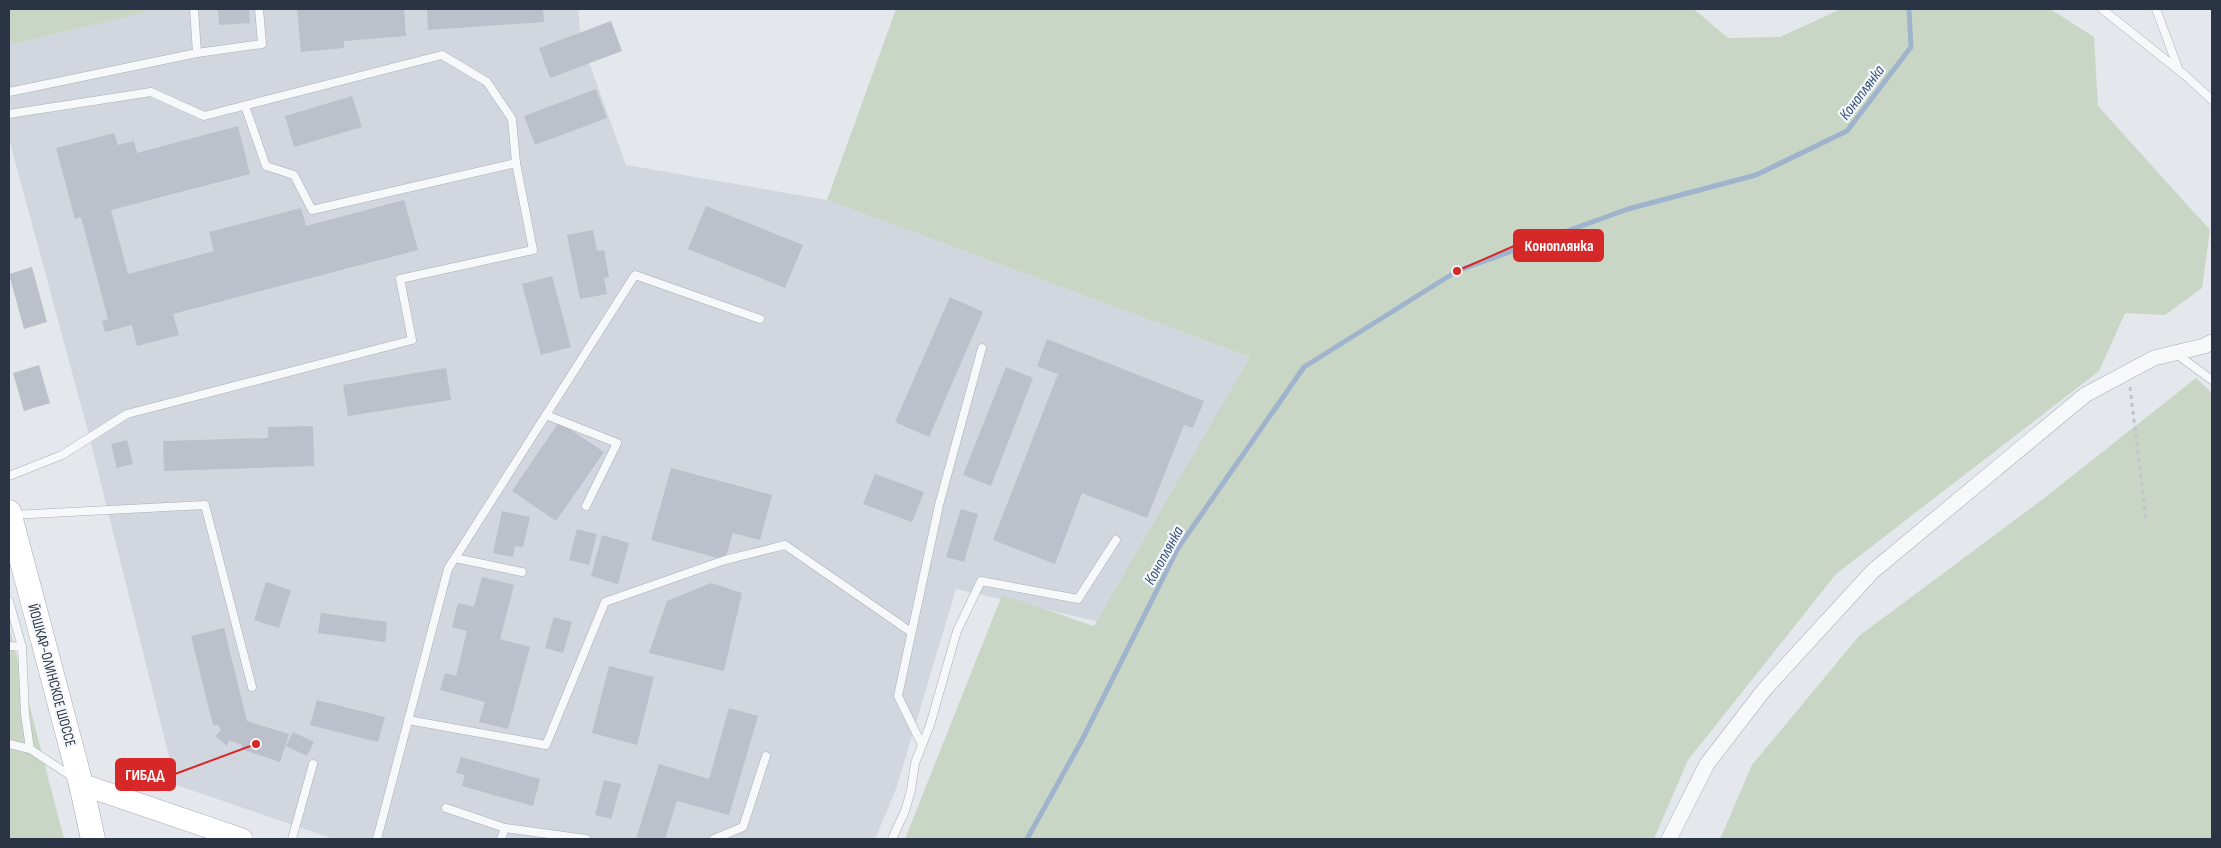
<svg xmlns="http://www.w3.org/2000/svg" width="2221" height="848" font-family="'Sofia Sans Condensed',sans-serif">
	<rect width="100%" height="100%" fill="#e4e7ec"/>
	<polygon fill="#d2d6de" points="143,9 578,9 581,40 626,165 827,200 1250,357 1104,623 956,589 896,789 875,839 334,839 176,785 89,435 9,139 9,45 142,13"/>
	<g fill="#c9d6c5">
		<polygon points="9,9 143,9 143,13 9,45"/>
		<polygon points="896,9 1694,9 1728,38 1780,37 1841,9 2050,9 2094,37 2098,106 2210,230 2202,288 2165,315 2125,313 2099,371 1836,574 1688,760 1654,839 905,839 1002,595 1094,626 1250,357 827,200"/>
		<polygon points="2196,378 2212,393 2212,839 1720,839 1752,765 1859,636 2043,499"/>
		<polygon points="9,626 64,839 9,839"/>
	</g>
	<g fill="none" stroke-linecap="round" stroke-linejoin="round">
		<polyline stroke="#9fb4cc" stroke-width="5" points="1027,839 1082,740 1178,548 1304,367 1457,271 1628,209 1756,175 1847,131 1911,47 1909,9"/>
	</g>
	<g fill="#bbc0ca">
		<polygon points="218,9 249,9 250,23 219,25"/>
		<polygon points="297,9 404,9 406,36 344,41 344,48 301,52"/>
		<polygon points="427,9 543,9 544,22 428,30"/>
		<polygon points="611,21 622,51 550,78 539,48"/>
		<polygon points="596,89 607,118 535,145 524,116"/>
		<polygon points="352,96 362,127 294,147 285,116"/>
		<polygon points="238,126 250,174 111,210 128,274 214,251 209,232 301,208 306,226 404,200 418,250 173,314 179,335 137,346 132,325 105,332 102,321 108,319 81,217 75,219 56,148 114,133 118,145 134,141 137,153"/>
		<polygon points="706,206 803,245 785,288 688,249"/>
		<polygon points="593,230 597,251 604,250 609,277 604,278 607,294 580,299 567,235"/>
		<polygon points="32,267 47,322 24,329 9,274"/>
		<polygon points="552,276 571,347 541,355 522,284"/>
		<polygon points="950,297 983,312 929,437 895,422"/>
		<polygon points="1047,339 1204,401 1193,428 1184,425 1147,518 1082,493 1055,564 993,540 1058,374 1037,366"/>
		<polygon points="39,365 50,403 24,411 13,373"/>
		<polygon points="1006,367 1033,378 991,486 963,475"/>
		<polygon points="446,368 451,400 348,416 343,385"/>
		<polygon points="559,422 604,452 556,521 512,491"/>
		<polygon points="313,426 314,466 164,471 163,441 268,438 268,427"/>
		<polygon points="127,440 133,464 117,468 111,444"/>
		<polygon points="671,468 772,495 760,540 733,533 725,560 651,540"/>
		<polygon points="875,474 924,492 912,522 863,504"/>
		<polygon points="961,509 978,514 964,562 946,557"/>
		<polygon points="502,511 530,517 523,547 515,546 513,557 493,553"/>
		<polygon points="577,529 597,534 589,565 569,560"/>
		<polygon points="602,535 629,543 618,584 591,576"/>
		<polygon points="482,577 514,585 500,639 530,647 508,729 479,722 485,702 440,690 445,673 456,676 467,631 452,627 458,603 474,607"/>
		<polygon points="266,582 291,590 279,628 254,620"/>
		<polygon points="711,583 742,593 724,671 649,653 667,601"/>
		<polygon points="321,613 387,622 385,642 318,633"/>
		<polygon points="554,617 572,622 563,653 545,648"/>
		<polygon points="224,628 247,721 289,734 280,762 241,749 242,745 229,740 227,746 215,736 221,730 218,725 213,725 191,636"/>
		<polygon points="609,666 654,677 637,745 592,733"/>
		<polygon points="317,700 385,717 378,742 310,725"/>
		<polygon points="729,708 758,716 729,815 677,801 665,839 636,839 659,764 709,779"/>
		<polygon points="293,732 314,742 307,756 286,746"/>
		<polygon points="461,757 540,779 533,806 462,786 465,775 456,773"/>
		<polygon points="604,780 621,784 611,819 595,815"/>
	</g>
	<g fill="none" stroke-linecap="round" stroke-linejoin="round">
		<defs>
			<g id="service">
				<polyline points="194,9 197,53"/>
				<polyline points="2102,9 2186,76 2212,100"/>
				<polyline points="2156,9 2178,68"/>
				<polyline points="9,92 197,53 262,44 259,9"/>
				<polyline points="9,114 151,92 204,116 442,55 487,82 512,119 516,163 312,210 294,175 266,166 245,106"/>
				<polyline points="2175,353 2212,380"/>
				<polyline points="546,415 617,443 586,506"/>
				<polyline points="9,476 62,455 127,414 412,340 400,279 533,250 516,163"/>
				<polyline points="12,515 205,505 252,687"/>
				<polyline points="455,558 522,572"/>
				<polyline points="9,601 22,647"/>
				<polyline points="9,646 22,647 25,714 30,749 74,778"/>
				<polyline points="408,720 546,745 605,602 725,560 785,545 911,632"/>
				<polyline points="9,744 30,749"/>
				<polyline points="922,745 898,696 939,505 982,348"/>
				<polyline points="446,808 505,828 501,839"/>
				<polyline points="505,828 586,839"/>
				<polyline points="292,839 313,764"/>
				<polyline points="377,839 448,569 635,275 760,319"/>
				<polyline points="714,839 743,827 766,756"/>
				<polyline points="892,839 905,811 911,790 915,763 930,725 957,631 981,581 1078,599 1116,540"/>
			</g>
			<polyline id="minor" points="1669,839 1707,764 1764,690 1873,571 2085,395 2154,358 2204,346 2212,342"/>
			<polyline id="secondary" points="81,784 242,839"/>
			<polyline id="primary" points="9,512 81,784 93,839"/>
		</defs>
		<use href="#service" stroke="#a9aeb7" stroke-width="9"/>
		<use href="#minor" stroke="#a9aeb7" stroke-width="16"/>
		<use href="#secondary" stroke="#a9aeb7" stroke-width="22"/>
		<use href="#primary" stroke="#a3abb8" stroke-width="25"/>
		<polyline stroke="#c2c5cb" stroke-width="3" stroke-dasharray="4 4" stroke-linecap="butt" points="2130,387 2146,520"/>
		<use href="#service" stroke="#f7f8fa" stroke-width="8"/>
		<use href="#minor" stroke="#f7f8fa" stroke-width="15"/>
		<use href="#secondary" stroke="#fff" stroke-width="21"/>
		<use href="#primary" stroke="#fff" stroke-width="24"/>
	</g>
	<g text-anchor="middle" stroke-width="4.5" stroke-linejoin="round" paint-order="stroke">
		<g font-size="15" fill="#2b3445" stroke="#f4f6f9">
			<text transform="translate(52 675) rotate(75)" y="5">ЙОШКАР-ОЛИНСКОЕ ШОССЕ</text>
		</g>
		<g font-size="16" font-style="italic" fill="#34527a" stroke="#f4f6f9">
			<text transform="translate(1861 92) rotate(-53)" y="6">Коноплянка</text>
			<text transform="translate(1163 555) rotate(-61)" y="6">Коноплянка</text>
		</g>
	</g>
	<path fill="none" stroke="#d62828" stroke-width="2" d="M1457 271L1514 246M256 744L175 774"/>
	<g fill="#d62828" stroke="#f4f6f9" stroke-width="2">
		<circle cx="1457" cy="271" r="5"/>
		<circle cx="256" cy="744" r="5"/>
	</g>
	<g fill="#d62828" stroke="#d62828" stroke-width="2">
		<rect x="1514" y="230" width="89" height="31" rx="5"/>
		<rect x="116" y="759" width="59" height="31" rx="5"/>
	</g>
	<g font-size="16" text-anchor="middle" font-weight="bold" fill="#fff">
		<text x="1559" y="251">Коноплянка</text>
		<text x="145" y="780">ГИБДД</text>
	</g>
	<rect width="2221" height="848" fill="none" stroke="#2b3445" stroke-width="20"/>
</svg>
